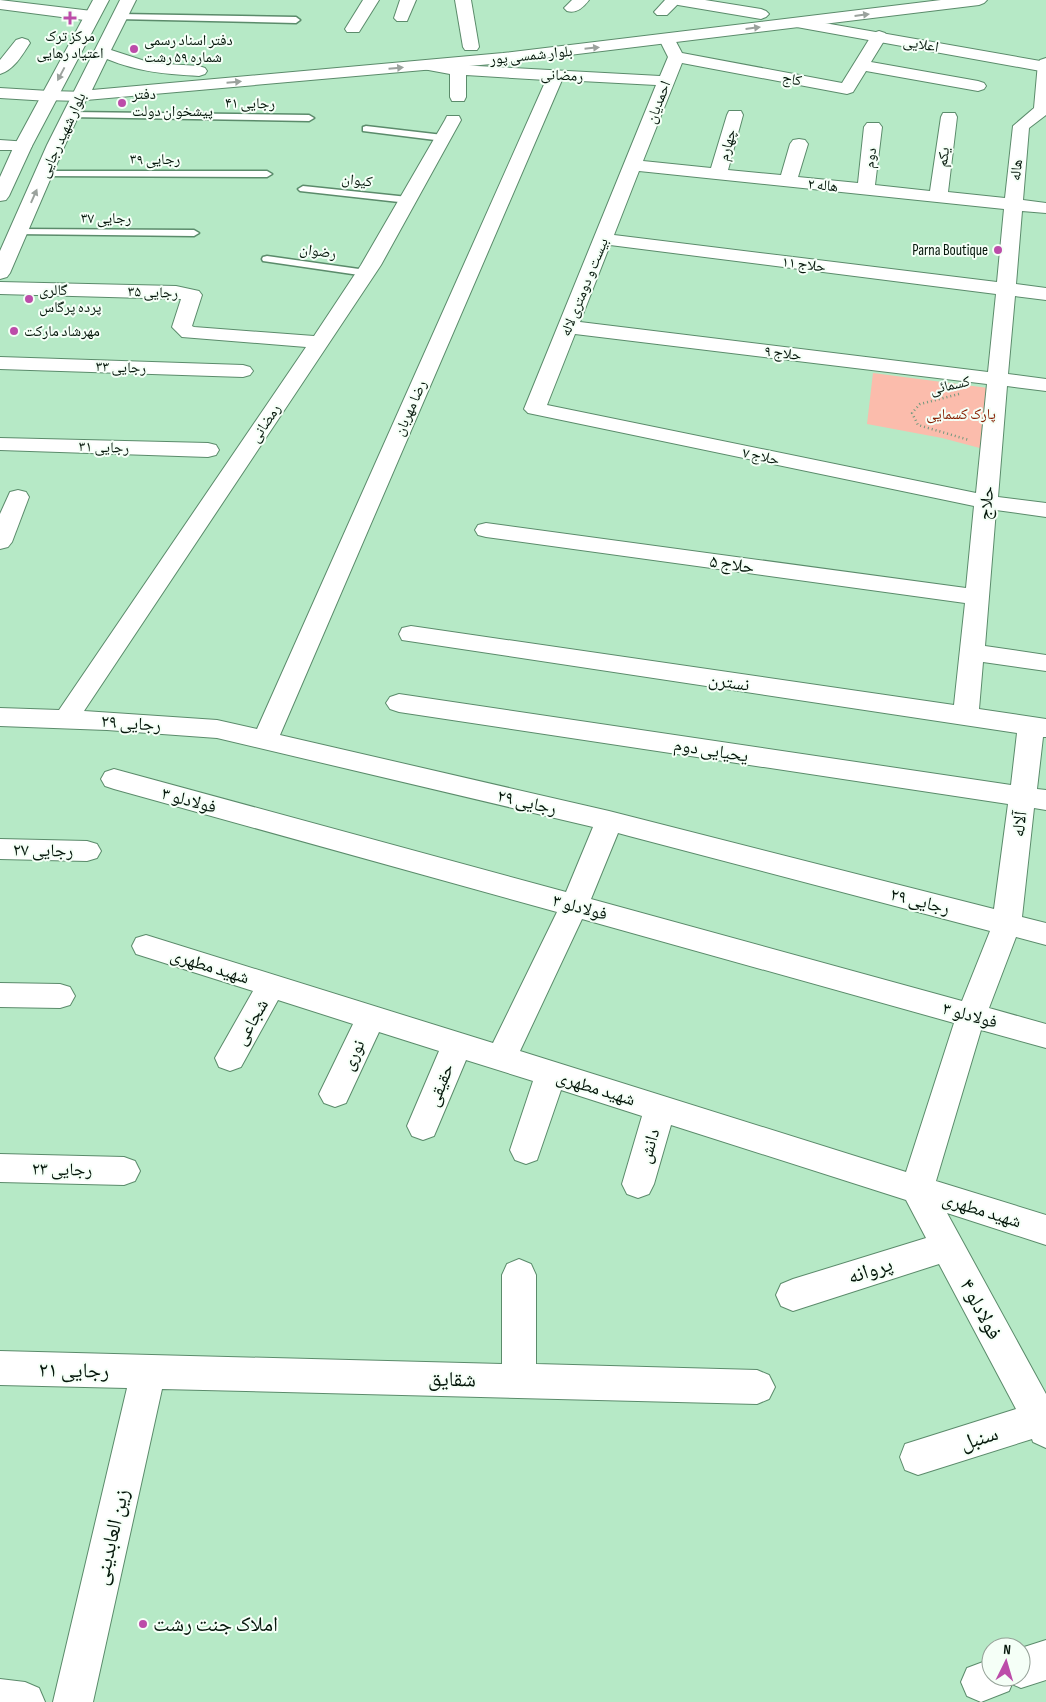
<svg xmlns="http://www.w3.org/2000/svg" width="1046" height="1702" font-family="'Sofia Sans Condensed','Noto Naskh Arabic',sans-serif">
	<rect width="100%" height="100%" fill="#b6e9c6"/>
	<polygon fill="#fbbcac" points="873,373 996,389 991,451 942,438 867,424"/>
	<g fill="none" stroke-linecap="round" stroke-linejoin="round">
		<defs>
			<g id="lane">
				<polygon points="120,14 296,17 300,20 296,23 117,19 117,15"/>
				<polygon points="71,112 309,115 314,118 309,121 68,117 66,115"/>
				<polygon points="366,126 443,135 448,138 443,141 363,131 363,127"/>
				<polygon points="43,171 267,171 272,174 267,177 40,176 38,174"/>
				<polygon points="303,186 408,197 413,200 408,203 300,191 298,189"/>
				<polygon points="18,229 194,230 199,233 194,236 14,234 14,230"/>
				<polygon points="267,256 366,270 371,273 366,276 263,261 262,259 263,257"/>
			</g>
			<g id="street">
				<polygon points="0,0 92,11 97,13 100,16 97,19 92,21 0,9"/>
				<polygon points="363,0 379,0 359,32 347,32 345,29"/>
				<polygon points="400,0 416,0 407,21 397,21 394,18"/>
				<polygon points="455,0 471,0 479,47 477,50 465,50 463,47"/>
				<path d="M572,0H589C583,8 576,14 567,11L564,8Z"/>
				<polygon points="665,0 682,0 667,15 657,15 654,12"/>
				<path d="M879,31L885,33L887,36L871,62L978,81L984,83L986,86L984,89L978,91L866,71L853,92L847,94L682,63L643,161L711,168L727,115L729,111H741L743,115L728,170L781,175L790,144L793,140L799,139L805,140L808,144L798,177L858,183L864,127L867,123H879L882,127L875,185L930,191L941,117L943,113H955L957,117L948,192L1005,198L1013,126L1034,108L1038,63L1040,60L1046,58V115L1029,128L1023,200L1046,203V213L1022,211L1016,284L1046,288V300L1015,296L1008,374L1046,379V391L1007,386L998,497L1046,503V517L996,510L985,646L1046,655V671L983,662L979,709L1046,719V737H1043L1037,789L1046,790V810L1034,808L1022,917L1046,923V945L1016,937L989,1008L1046,1024V1048L981,1030L936,1181L1046,1215V1245L947,1213L1046,1394V1448L1033,1442L1032,1439L918,1475L905,1470L900,1457L905,1444L1016,1409L939,1264L793,1311L781,1306L776,1295L781,1284L793,1279L926,1238L906,1200L671,1125L654,1184L649,1194L638,1198L627,1194L622,1184L642,1116L561,1090L537,1160L526,1164L515,1160L510,1150L533,1081L466,1060L434,1136L423,1140L412,1136L407,1126L439,1051L379,1032L346,1103L335,1107L324,1103L319,1094L353,1024L278,1000L241,1067L230,1071L219,1067L215,1058L253,991L136,954L132,946L136,938L146,935L493,1043L557,912L114,789L105,786L101,779L105,772L114,769L566,892L593,827L217,738L107,730L0,726V708L59,710L306,347L182,337L172,327L181,299L0,294V282L176,286L199,291L202,295L192,326L194,327L314,336L361,265L445,120L447,116H459L461,120L381,265L84,711L217,720L257,729L546,80L466,75V97L464,101H452L450,97V74L423,69L421,66L423,63L429,61L458,65L660,76L668,57L659,39L661,36H673L682,53L842,83L873,33ZM562,80L656,85L524,409L528,413L974,506L966,588L486,523L478,525L475,530L478,535L486,537L965,603L954,705L411,626L402,628L399,634L402,640L1017,733L1011,785L399,694L390,697L386,703L390,709L399,712L1008,804L994,909L609,811L280,735ZM639,171L1004,209L997,282L614,235ZM610,245L996,294L988,372L580,322ZM575,334L987,384L976,493L547,405ZM618,833L629,836L990,931L962,1001L591,899ZM582,919L954,1023L906,1172L520,1051Z"/>
				<path d="M22,38L28,40L30,43C23,54 14,70 0,74V60L16,40Z"/>
				<polygon points="0,88 49,91 55,92 57,96 55,100 49,101 0,98"/>
				<polygon points="0,140 29,142 32,146 29,150 0,150"/>
				<polygon points="0,357 243,365 250,367 253,371 250,375 243,377 0,369"/>
				<polygon points="0,438 208,443 216,445 219,450 216,455 208,457 0,450"/>
				<polygon points="18,490 26,492 29,497 12,542 8,547 0,549 0,514 10,492"/>
				<polygon points="0,839 87,841 97,844 101,851 97,858 87,861 0,859"/>
				<polygon points="0,983 60,984 70,987 75,996 70,1005 60,1008 0,1007"/>
				<polygon points="0,1154 124,1157 135,1161 140,1171 135,1181 124,1185 0,1182"/>
				<polygon points="519,1259 531,1264 536,1275 536,1364 757,1370 769,1375 775,1387 769,1399 757,1404 162,1389 93,1702 53,1702 127,1388 0,1385 0,1351 502,1364 502,1275 507,1264"/>
				<polygon points="1046,1640 1046,1680 1021,1688 1012,1684 1009,1691 981,1702 967,1696 961,1682 967,1668 991,1659 991,1677 1021,1677 1021,1648"/>
				<polygon points="0,1679 25,1682 39,1688 45,1702 0,1702"/>
			</g>
			<g id="secondary">
				<polygon points="670,0 705,0 761,9 766,11 769,14 766,17 761,19 678,5 673,3"/>
				<polygon points="796,18 1046,62 1046,72 791,26 788,23 791,20"/>
				<polygon points="49,91 87,92 89,96 87,100 81,101 43,100 41,96 43,92"/>
			</g>
			<g id="primary">
				<polygon points="93,0 109,0 32,146 9,196 6,200 0,201 0,177 14,146"/>
				<path d="M120,0H136L111,50L151,63L199,66L205,68L207,71L205,74L199,76C165,74 139,72 107,59L92,90L503,53L941,0H987L984,3L979,5L503,63L86,100L65,145L10,273L7,277L0,279V251L47,145Z"/>
			</g>
		</defs>
		<use href="#lane" stroke="#5b8b6b" stroke-width="3"/>
		<use href="#street" stroke="#5b8b6b" stroke-width="2"/>
		<use href="#secondary" stroke="#5b8b6b" stroke-width="2"/>
		<use href="#primary" stroke="#5b8b6b" stroke-width="2"/>
		<polyline stroke="#72987e" stroke-width="2.5" stroke-dasharray="1 3" stroke-linecap="butt" points="959,394 920,404 912,413 918,425 969,440"/>
		<use href="#lane" fill="#fff" fill-rule="evenodd"/>
		<use href="#street" fill="#fff" fill-rule="evenodd"/>
		<use href="#secondary" fill="#fff" fill-rule="evenodd"/>
		<use href="#primary" fill="#fff" fill-rule="evenodd"/>
	</g>
	<defs><path id="oneway-solid" d="M-6-.8H1V-3.2L6.5 0L1 3.2V.8H-6Z" transform="scale(1.25)"/></defs>
	<g fill="#9ba29d">
		<use href="#oneway-solid" transform="translate(862 15) rotate(-7)"/>
		<use href="#oneway-solid" transform="translate(753 28) rotate(-7)"/>
		<use href="#oneway-solid" transform="translate(592 48) rotate(-6)"/>
		<use href="#oneway-solid" transform="translate(396 68) rotate(-5)"/>
		<use href="#oneway-solid" transform="translate(61 74) rotate(118)"/>
		<use href="#oneway-solid" transform="translate(234 82) rotate(-5)"/>
		<use href="#oneway-solid" transform="translate(34 196) rotate(-66)"/>
	</g>
	<g fill="#bc4ca9" stroke="#f5fff7" stroke-width="2">
		<path d="M67.5 10.5h5v5h5v5h-5v5h-5v-5h-5v-5h5z"/>
		<circle cx="134" cy="49" r="5"/>
		<circle cx="122" cy="103" r="5"/>
		<circle cx="998" cy="250" r="5"/>
		<circle cx="29" cy="299" r="5"/>
		<circle cx="14" cy="331" r="5"/>
		<circle cx="143" cy="1624" r="5"/>
	</g>
	<g text-anchor="middle" stroke-width="4" stroke-linejoin="round" paint-order="stroke">
		<g font-size="15" fill="#04160a" stroke="#f5fff7" text-anchor="start">
			<text x="70" y="41" text-anchor="middle">مرکز ترک<tspan x="70" dy="17">اعتیاد رهایی</tspan></text>
			<text x="144" y="45">دفتر اسناد رسمی<tspan x="144" dy="17">شماره ۵۹ رشت</tspan></text>
			<text x="132" y="99">دفتر<tspan x="132" dy="17">پیشخوان دولت</tspan></text>
			<text x="988" y="255" text-anchor="end">Parna Boutique</text>
			<text x="39" y="295">گالری<tspan x="39" dy="17">پرده پرگاس</tspan></text>
			<text x="24" y="336">مهرشاد مارکت</text>
		</g>
		<g font-size="15" fill="#04160a" stroke="#f5fff7">
			<text transform="translate(921 44) rotate(10)" y="5">اعلایی</text>
			<text transform="translate(531 55) rotate(-6)" y="5">بلوار شمسی پور</text>
			<text transform="translate(562 75) rotate(3)" y="5">رمضانی</text>
			<text transform="translate(792 79) rotate(11)" y="5">کاج</text>
			<text transform="translate(658 102) rotate(-69)" y="5">احمدیان</text>
			<text transform="translate(250 103) rotate(1)" y="5">رجایی ۴۱</text>
			<text transform="translate(62 135) rotate(-65)" y="5">بلوار شهید رجایی</text>
			<text transform="translate(727 145) rotate(-75)" y="5">چهارم</text>
			<text transform="translate(943 157) rotate(-82)" y="5">یکم</text>
			<text transform="translate(870 158) rotate(-83)" y="5">دوم</text>
			<text x="155" y="164">رجایی ۳۹</text>
			<text transform="translate(1016 170) rotate(-84)" y="5">هاله</text>
			<text transform="translate(357 180) rotate(6)" y="5">کیوان</text>
			<text transform="translate(823 185) rotate(6)" y="5">هاله ۲</text>
			<text x="106" y="223">رجایی ۳۷</text>
			<text transform="translate(318 251) rotate(8)" y="5">رضوان</text>
			<text transform="translate(804 264) rotate(7)" y="5">حلاج ۱۱</text>
			<text transform="translate(584 287) rotate(-68)" y="5">بیست و دومتری لاله</text>
			<text transform="translate(153 292) rotate(2)" y="5">رجایی ۳۵</text>
			<text transform="translate(783 353) rotate(7)" y="5">حلاج ۹</text>
			<text transform="translate(121 367) rotate(2)" y="5">رجایی ۳۳</text>
			<text transform="translate(950 385) rotate(-13)" y="5">کسمائی</text>
			<text transform="translate(410 408) rotate(-66)" y="5">رضا مهربان</text>
			<text transform="translate(265 423) rotate(-56)" y="5">رمضانی</text>
			<text transform="translate(104 447) rotate(2)" y="5">رجایی ۳۱</text>
			<text transform="translate(761 456) rotate(12)" y="5">حلاج ۷</text>
		</g>
		<g font-size="15" fill="#862003" stroke="#f5fff7">
			<text x="961" y="419">پارک کسمایی</text>
		</g>
		<g font-size="18" fill="#04160a" stroke="#f5fff7">
			<text transform="translate(986 503) rotate(-85)" y="6">حلاج</text>
			<text transform="translate(732 564) rotate(8)" y="6">حلاج ۵</text>
			<text transform="translate(729 682) rotate(8)" y="6">نسترن</text>
			<text transform="translate(131 723) rotate(4)" y="6">رجایی ۲۹</text>
			<text transform="translate(711 750) rotate(9)" y="6">یحیایی دوم</text>
			<text transform="translate(189 800) rotate(15)" y="6">فولادلو ۳</text>
			<text transform="translate(527 802) rotate(13)" y="6">رجایی ۲۹</text>
			<text transform="translate(1019 824) rotate(-83)" y="6">آلاله</text>
			<text transform="translate(43 850) rotate(1)" y="6">رجایی ۲۷</text>
			<text transform="translate(920 901) rotate(14)" y="6">رجایی ۲۹</text>
			<text transform="translate(580 907) rotate(15)" y="6">فولادلو ۳</text>
			<text transform="translate(210 966) rotate(17)" y="6">شهید مطهری</text>
			<text transform="translate(970 1015) rotate(15)" y="6">فولادلو ۳</text>
			<text transform="translate(251 1022) rotate(-60)" y="6">شجاعی</text>
			<text transform="translate(353 1055) rotate(-65)" y="6">نوری</text>
			<text transform="translate(440 1085) rotate(-68)" y="6">حقیقی</text>
			<text transform="translate(596 1088) rotate(17)" y="6">شهید مطهری</text>
			<text transform="translate(649 1146) rotate(-74)" y="6">دانش</text>
			<text transform="translate(62 1169) rotate(1)" y="6">رجایی ۲۳</text>
			<text transform="translate(982 1210) rotate(17)" y="6">شهید مطهری</text>
		</g>
		<g font-size="21" fill="#04160a" stroke="#f5fff7">
			<text transform="translate(870 1270) rotate(-18)" y="7">پروانه</text>
			<text transform="translate(981 1309) rotate(62)" y="7">فولادلو ۴</text>
			<text transform="translate(74 1370) rotate(1)" y="7">رجایی ۲۱</text>
			<text transform="translate(452 1379) rotate(1)" y="7">شقایق</text>
			<text transform="translate(979 1438) rotate(-17)" y="7">سنبل</text>
			<text transform="translate(111 1537) rotate(-77)" y="7">زین العابدینی</text>
		</g>
		<g font-size="21" fill="#04160a" stroke="#f5fff7" text-anchor="start">
			<text x="153" y="1631">املاک جنت رشت</text>
		</g>
	</g>
	<g transform="translate(1006 1662) rotate(5)"><circle r="24" fill="#f5fff7" stroke="#95a298"/>
	<path d="M0-4L9 19L0 12L-9 19Z" fill="#bc4ca9"/>
	<text y="-8" font-size="14" font-weight="bold" text-anchor="middle" fill="#04160a">N</text>
	</g>
</svg>
